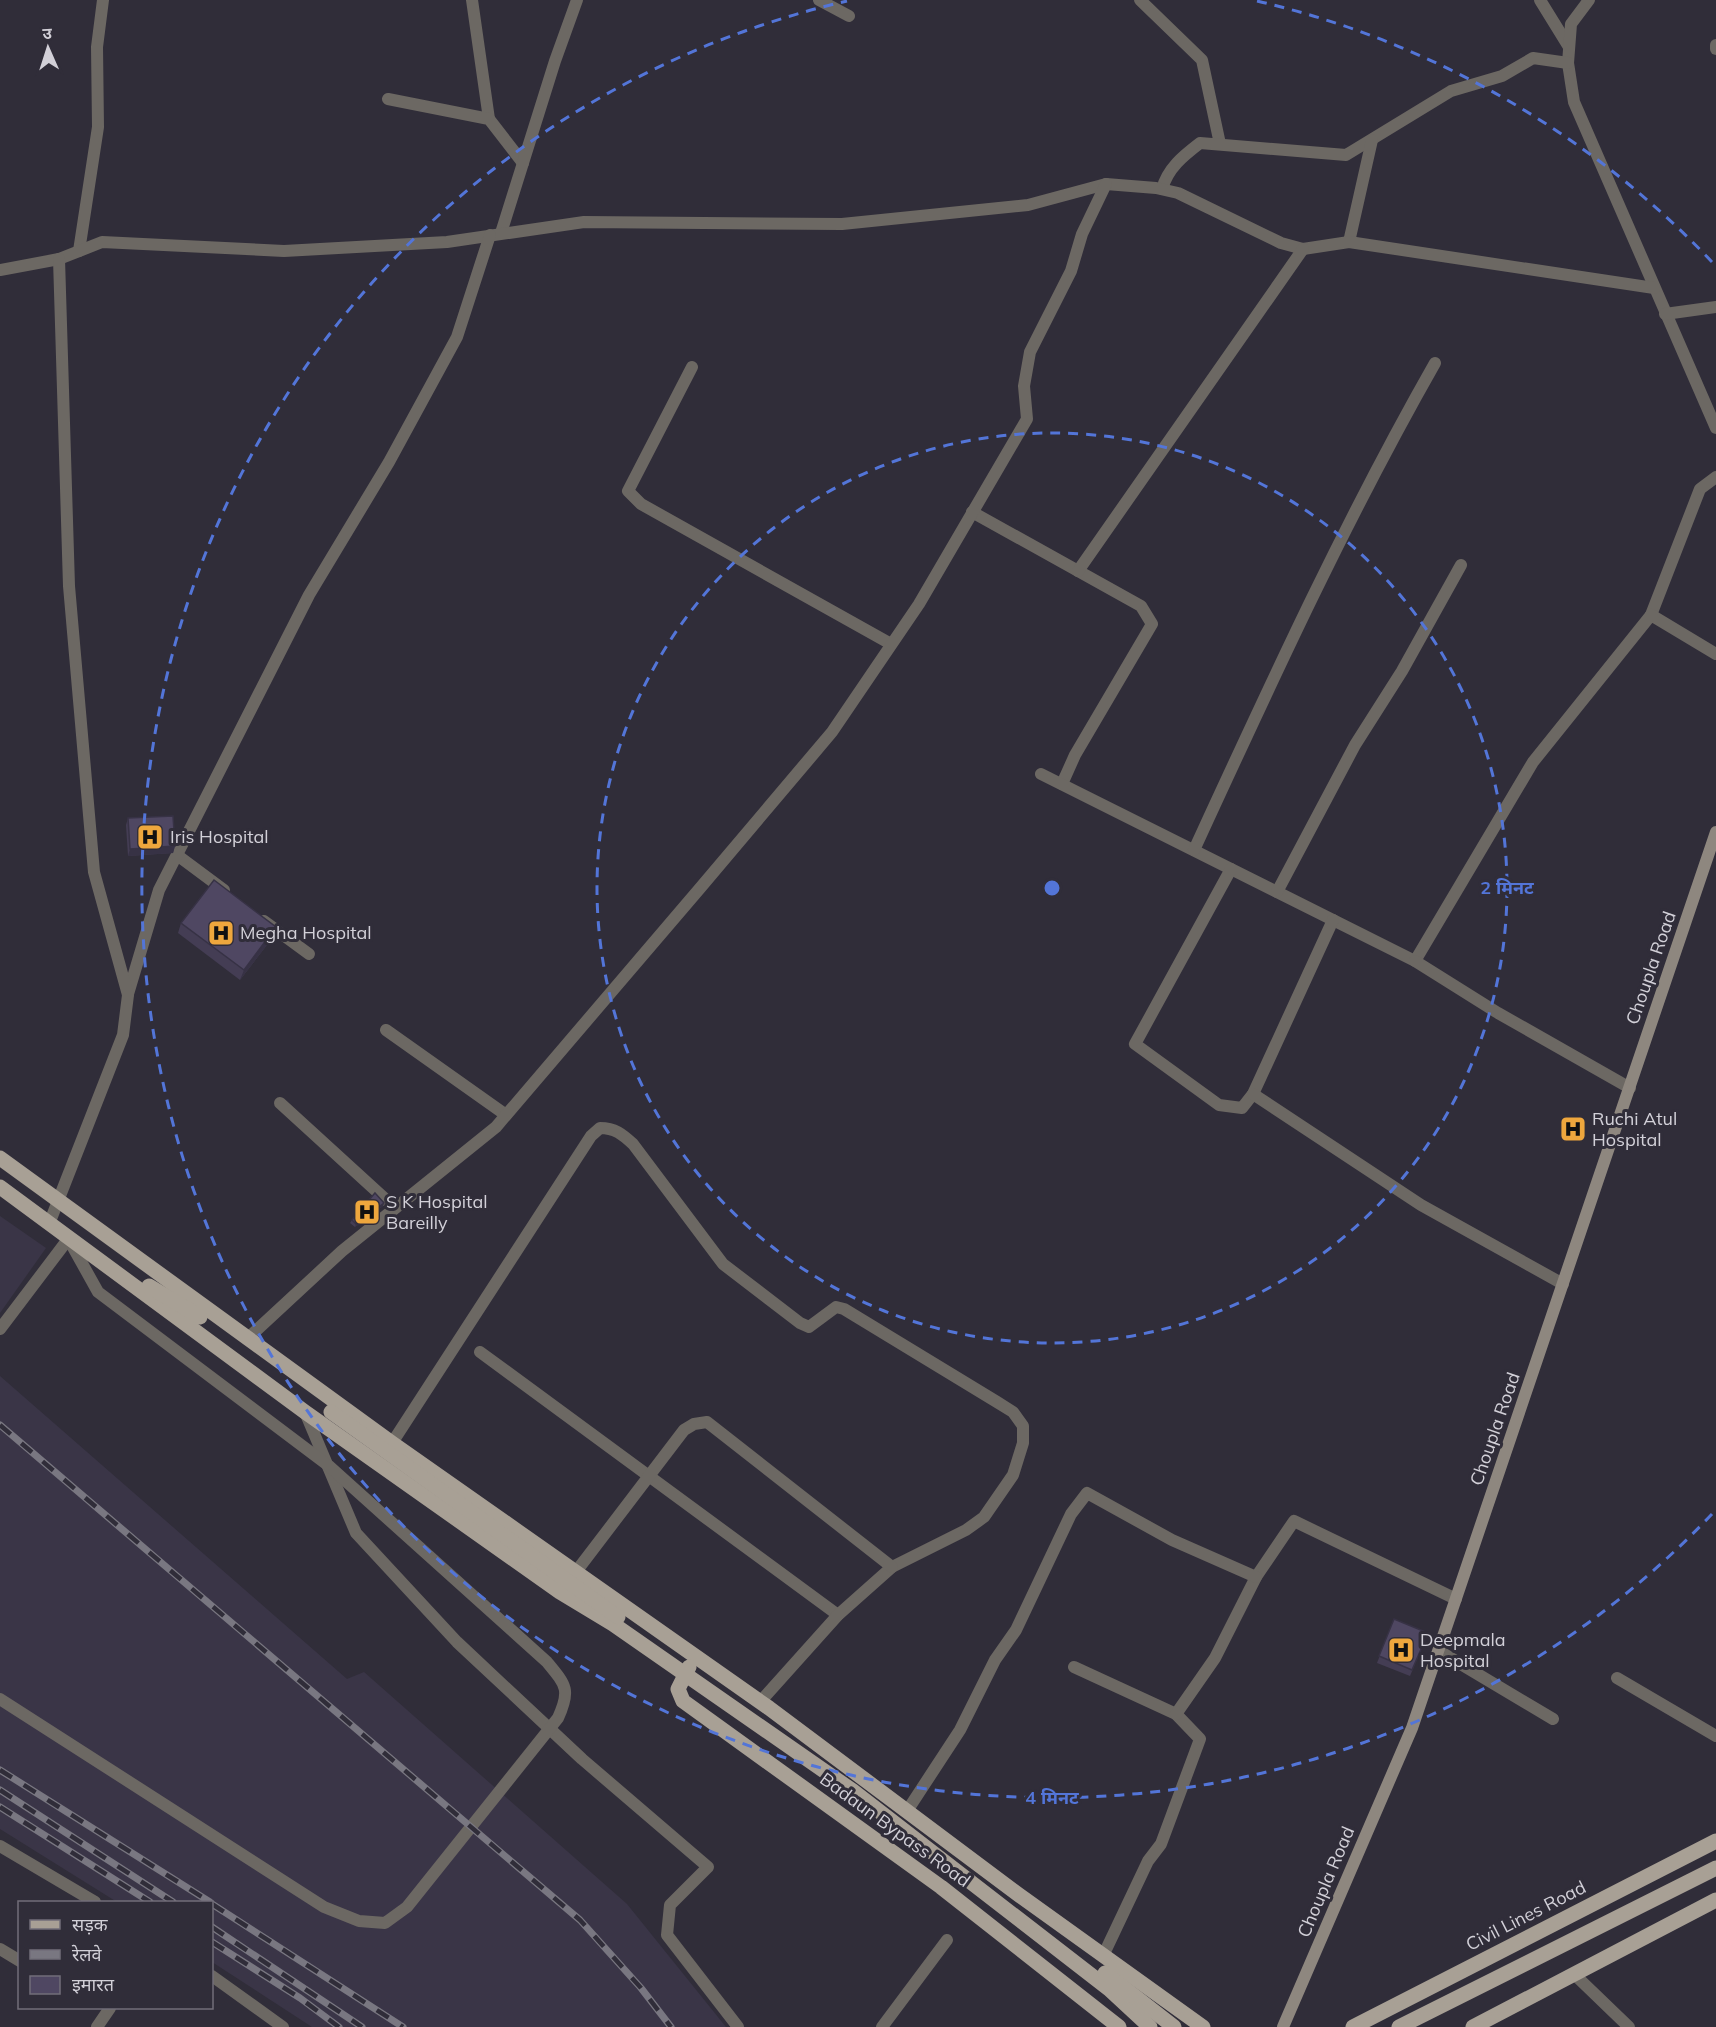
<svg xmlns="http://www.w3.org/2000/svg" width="1716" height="2027" font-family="Mulish,'Noto Sans Devanagari',sans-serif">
	<rect width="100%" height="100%" fill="#302d39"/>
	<g fill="#3a3547">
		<polygon points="0,1216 46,1248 0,1313"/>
		<polygon points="0,1376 347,1679 364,1672 627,1904 726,2027 312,2027 212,1962 212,1902 117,1902 0,1829"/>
	</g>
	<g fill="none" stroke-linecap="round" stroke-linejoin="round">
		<g stroke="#6c6863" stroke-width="12">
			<polyline points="472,0 489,119"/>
			<polyline points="819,0 849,16"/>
			<polyline points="1140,0 1202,60 1220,144"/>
			<polyline points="1540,0 1569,47"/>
			<polyline points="1589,0 1571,24 1568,63 1574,102 1716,428"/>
			<polyline points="1716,45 1716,49"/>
			<polyline points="388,99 489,119 523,163"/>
			<path d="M1162,189C1168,168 1183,156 1200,143L1346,155L1451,91L1502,76L1533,58L1568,63"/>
			<polyline points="501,233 555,61 577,0"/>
			<polyline points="1349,242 1372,140"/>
			<polyline points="79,251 98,127 97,47 103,0"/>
			<polyline points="0,270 59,259 102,242 284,251 447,242 584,222 842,224 1028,205 1106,184 1156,188 1178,193 1281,243 1303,249 1349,242 1654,288"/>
			<polyline points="1665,314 1716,307"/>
			<polyline points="692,367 628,491 641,504 891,644"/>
			<polyline points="972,512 1141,606 1152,624 1075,755 1062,784"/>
			<polyline points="1078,571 1303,249"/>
			<polyline points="1651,615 1700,489 1716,477"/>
			<polyline points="1041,774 1415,961 1533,762 1651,615 1716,654"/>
			<path d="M1194,850C1270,685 1345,521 1435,363"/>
			<polyline points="177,855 224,890"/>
			<polyline points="1231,869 1135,1044 1219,1105 1242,1108 1253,1094 1333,920"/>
			<polyline points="1277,892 1355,745 1402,671 1461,565"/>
			<polyline points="264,921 309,954"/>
			<polyline points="1415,961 1498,1013 1630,1088"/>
			<polyline points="128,994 159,890 309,595 389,462 457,337 490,235"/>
			<polyline points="386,1030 506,1115"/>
			<polyline points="1253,1094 1421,1205 1563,1284"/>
			<polyline points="280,1103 395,1208"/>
			<polyline points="49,1224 123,1035 128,995 94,872 69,586 59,259"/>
			<polyline points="0,1329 69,1238"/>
			<polyline points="247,1339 342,1251 496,1127 701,887 832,732 919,604 1027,419 1024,386 1030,352 1071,271 1082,234 1106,184"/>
			<polyline points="480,1352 838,1615"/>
			<polyline points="305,1412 356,1533 457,1642 582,1759 708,1867 670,1905 667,1935 738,2027"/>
			<path d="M392,1443L591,1136L600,1128C615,1128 622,1134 633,1144L723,1264L800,1323L809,1327L836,1307L844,1309L997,1402L1013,1412L1023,1426V1443L1013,1475L984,1517L966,1530L892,1567L838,1615L760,1702"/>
			<polyline points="572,1577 684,1430 694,1424 707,1422 892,1567"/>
			<polyline points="1439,1651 1553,1719"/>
			<polyline points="1074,1667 1176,1714 1200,1739 1161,1844 1148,1861 1103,1956"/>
			<polyline points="1617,1678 1716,1736"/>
			<polyline points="1176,1714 1215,1658 1256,1577 1294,1521 1456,1599"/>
			<polyline points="907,1811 960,1730 995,1660 1016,1630 1071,1514 1087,1493 1172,1540 1256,1577"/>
			<polyline points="0,1846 95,1902"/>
			<polyline points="0,1949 20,1961"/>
			<polyline points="1575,1975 1629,2027"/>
			<polyline points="212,1976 283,2027"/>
			<polyline points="97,2027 110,2008"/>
			<polyline points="882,2027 947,1940"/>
		</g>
		<path stroke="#6c6863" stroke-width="12" d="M0,1699L324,1907L359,1921L385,1923L407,1907L558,1718C571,1690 566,1685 547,1662L329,1466L98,1292L69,1240"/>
		<polyline stroke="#8e877f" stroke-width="12" points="1283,2027 1412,1728 1716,832"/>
		<g stroke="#a8a095" stroke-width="15">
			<polyline points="0,1158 392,1443 769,1708 1019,1895 1203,2027"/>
			<polyline points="0,1187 305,1412 560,1592 613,1624 853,1791 1109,1989 1150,2027"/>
			<polyline points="149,1286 200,1317"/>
			<polyline points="331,1412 618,1617"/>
			<polyline points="689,1667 678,1689 683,1701 941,1887 1119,2027"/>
			<polyline points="1105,1973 1174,2027"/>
			<polyline points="1353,2027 1716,1841"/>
			<polyline points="1399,2027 1716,1868"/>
			<polyline points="1473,2027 1716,1900"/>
		</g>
		<defs>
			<g id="rail">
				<polyline points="0,1425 580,1920 641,1988 671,2027"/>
				<polyline points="0,1770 210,1902"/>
				<polyline points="0,1790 173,1902"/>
				<polyline points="0,1807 150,1902"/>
				<polyline points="212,1904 403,2027"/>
				<polyline points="212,1927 362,2027"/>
				<polyline points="212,1942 300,1998 339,2027"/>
			</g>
		</defs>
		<use href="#rail" stroke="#797781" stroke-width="7"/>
		<use href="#rail" stroke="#302d39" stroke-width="4.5" stroke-dasharray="14" stroke-linecap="butt"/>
	</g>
	<g fill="#443d54">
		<polygon points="128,818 175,846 173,853 128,856 126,825"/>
		<polygon points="181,923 273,937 240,980 178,933"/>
		<polygon points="384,1203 383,1206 355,1227 350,1223 352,1220"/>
		<polygon points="1394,1619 1428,1633 1410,1676 1377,1663"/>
	</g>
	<g fill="#373245">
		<polygon points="175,846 173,853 128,856 130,849"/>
		<polygon points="276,927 273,937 240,980 244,970"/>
		<polygon points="384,1203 383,1206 355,1227 356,1224"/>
	</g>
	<g fill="#4f4762" stroke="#373245" stroke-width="1.5">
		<polygon points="173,816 175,846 130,849 128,818"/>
		<polygon points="214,880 276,927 244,970 181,923"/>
		<polygon points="375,1193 384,1203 356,1224 352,1220"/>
		<polygon points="1394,1619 1428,1633 1412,1670 1379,1656"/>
	</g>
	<g fill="none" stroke="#5375d8" stroke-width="3" stroke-dasharray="10 8">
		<circle cx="1052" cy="888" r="455"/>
		<path d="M1712 1514A910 910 0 1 1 847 1M1257 1A910 910 0 0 1 1712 262"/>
	</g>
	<defs>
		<symbol id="hospital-square" viewBox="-11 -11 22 22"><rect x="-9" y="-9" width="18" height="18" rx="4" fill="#eea73d" stroke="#302d39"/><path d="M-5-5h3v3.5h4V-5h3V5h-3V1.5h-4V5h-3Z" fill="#111"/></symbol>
	</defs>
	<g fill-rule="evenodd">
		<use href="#hospital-square" x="135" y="822" width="30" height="30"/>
		<use href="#hospital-square" x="206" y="918" width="30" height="30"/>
		<use href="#hospital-square" x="1558" y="1114" width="30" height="30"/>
		<use href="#hospital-square" x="352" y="1197" width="30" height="30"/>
		<use href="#hospital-square" x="1386" y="1635" width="30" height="30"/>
	</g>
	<g text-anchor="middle" stroke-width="6" stroke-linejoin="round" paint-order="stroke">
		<g font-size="18" fill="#d2d0d8" stroke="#302d39" text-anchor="start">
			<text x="170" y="843">Iris Hospital</text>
			<text x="240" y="939">Megha Hospital</text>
			<text x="1592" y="1125">Ruchi Atul<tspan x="1592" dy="21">Hospital</tspan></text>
			<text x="386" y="1208">S K Hospital<tspan x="386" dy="21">Bareilly</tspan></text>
			<text x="1420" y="1646">Deepmala<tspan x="1420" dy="21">Hospital</tspan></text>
		</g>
		<g font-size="18" fill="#d2d0d8" stroke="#302d39">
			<text transform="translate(1651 968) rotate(-71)" y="6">Choupla Road</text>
			<text transform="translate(1495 1429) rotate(-71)" y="6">Choupla Road</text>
			<text transform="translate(895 1830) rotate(36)" y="6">Badaun Bypass Road</text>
			<text transform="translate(1326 1882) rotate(-67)" y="6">Choupla Road</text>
			<text transform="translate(1526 1916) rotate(-27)" y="6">Civil Lines Road</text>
		</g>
	</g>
	<circle cx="1052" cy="888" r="9" fill="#5375d8" stroke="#302d39" stroke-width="3"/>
	<g font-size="18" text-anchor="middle" font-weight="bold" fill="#5375d8" stroke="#302d39" stroke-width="6" stroke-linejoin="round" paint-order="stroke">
		<text x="1507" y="894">2 मिनट</text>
		<text x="1052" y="1804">4 मिनट</text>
	</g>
	<rect x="18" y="1901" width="195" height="108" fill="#302d39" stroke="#716e79" stroke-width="1.5"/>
	<rect x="30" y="1920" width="30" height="9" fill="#a8a095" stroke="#716e79" stroke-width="1.5"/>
	<text x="72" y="1931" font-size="18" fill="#d2d0d8">सड़क</text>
	<rect x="30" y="1950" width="30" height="9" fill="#797781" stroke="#716e79" stroke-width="1.5"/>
	<text x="72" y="1961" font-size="18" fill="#d2d0d8">रेलवे</text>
	<rect x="30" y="1976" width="30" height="18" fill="#4f4762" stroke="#716e79" stroke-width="1.5"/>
	<text x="72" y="1991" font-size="18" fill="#d2d0d8">इमारत</text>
	<g transform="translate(48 48) rotate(357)" stroke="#302d39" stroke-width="4.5" paint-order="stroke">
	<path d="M0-4.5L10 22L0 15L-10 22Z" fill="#d2d0d8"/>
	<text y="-9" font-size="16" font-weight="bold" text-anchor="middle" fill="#d2d0d8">उ</text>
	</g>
</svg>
